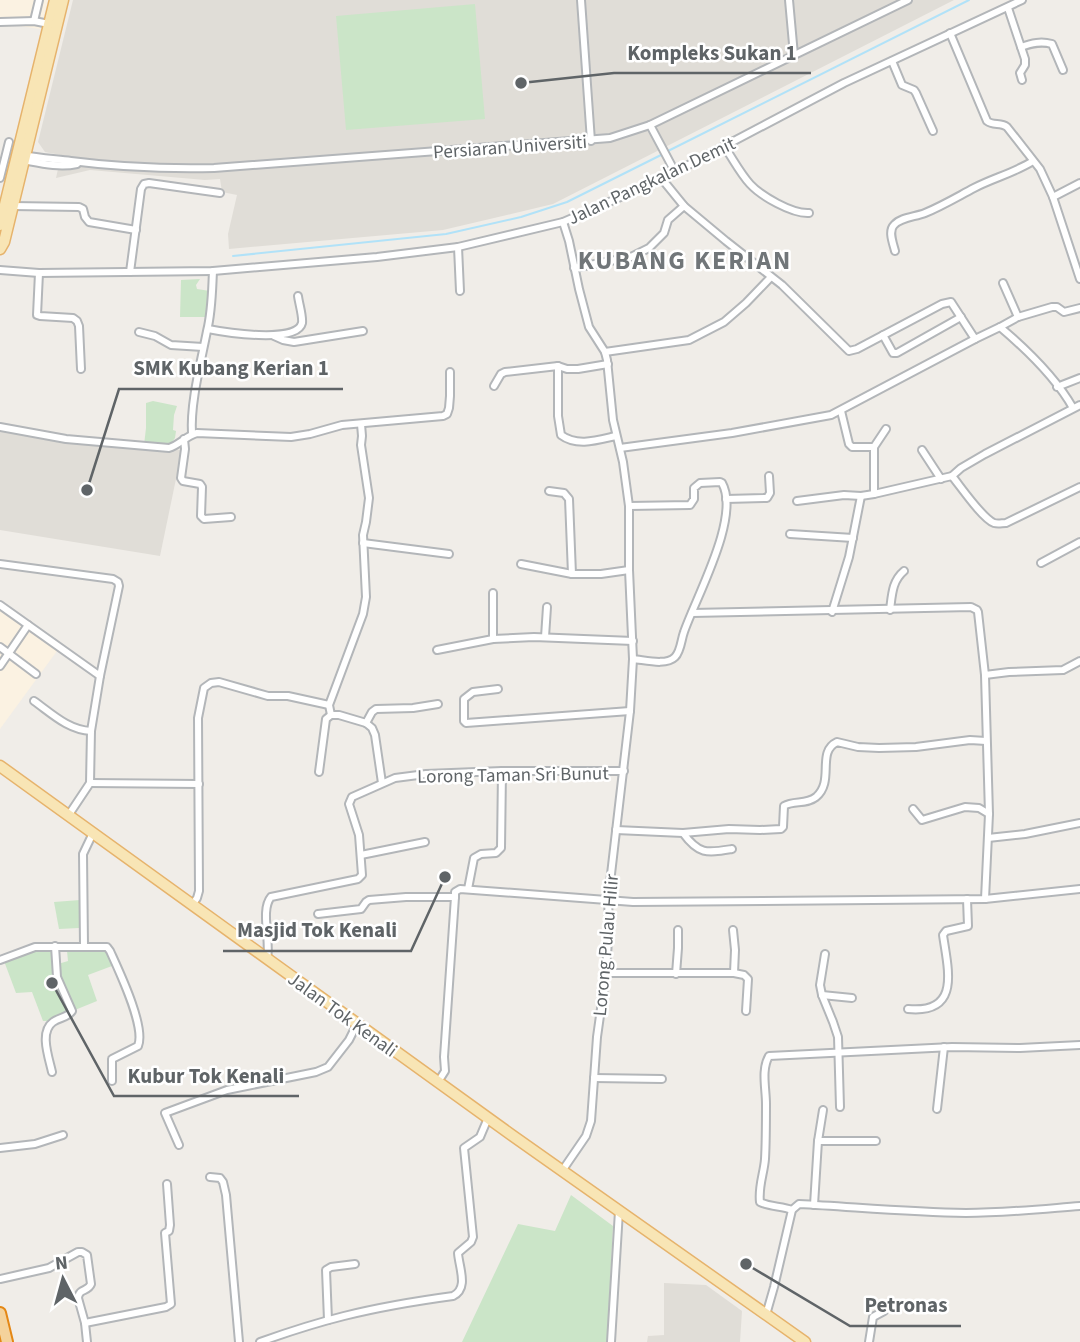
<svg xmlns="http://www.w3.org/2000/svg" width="1080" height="1342" font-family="'Source Sans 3',sans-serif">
	<rect width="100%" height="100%" fill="#f0ede8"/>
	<g fill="#fbf2e2">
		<polygon points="0,0 48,0 40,29 19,26 0,27"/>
		<polygon points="0,610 57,651 0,729"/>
	</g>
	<g fill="#e0ddd7">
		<polygon points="73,0 954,0 553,204 443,230 229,249 228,234 237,195 222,192 220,179 205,180 90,170 56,178 61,155 45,152 38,142"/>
		<polygon points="0,428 65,440 182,450 160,556 0,530"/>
		<polygon points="664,1283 706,1285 742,1311 740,1342 647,1342 648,1336 664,1335"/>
	</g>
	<g fill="#cbe5c8">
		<polygon points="475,4 485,119 346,130 336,16"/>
		<polygon points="200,279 196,285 197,289 210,291 205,317 180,317 181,280"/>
		<polygon points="153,401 177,406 174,415 173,430 176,431 175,438 168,447 144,445 146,428 146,403"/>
		<polygon points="80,900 79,928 59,929 54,902"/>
		<path d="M97,948L106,951L112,966L88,975L97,1001L48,1021H43L32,992L16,993L4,961C20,955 35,947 53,952L58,964L68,961L67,951Z"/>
		<polygon points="571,1195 613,1226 607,1342 462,1342 518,1224 555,1231"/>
	</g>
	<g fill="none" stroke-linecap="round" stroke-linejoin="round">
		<g stroke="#b1e2f8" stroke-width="2">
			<polyline points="668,151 969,0"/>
			<polyline points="233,256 446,234 521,217 567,202 663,154"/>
		</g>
		<defs>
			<g id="street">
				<polyline points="581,0 591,141"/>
				<polyline points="789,0 794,55"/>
				<polyline points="1008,8 1025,59 1025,65 1020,73 1022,80"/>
				<polyline points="34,21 39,0"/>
				<polyline points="0,22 34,21 49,24"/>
				<path d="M950,33L987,121C993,126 1001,122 1007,127L1040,169L1053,197L1080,279"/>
				<path d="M1021,47C1032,43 1041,41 1052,44L1063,70"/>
				<polyline points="892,61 902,85 914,90 916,93 933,131"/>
				<polyline points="650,125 675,172"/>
				<path d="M724,146C733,159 740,173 750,184C761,196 792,214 809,213"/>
				<path d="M22,155C38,158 54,159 71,161C118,167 166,169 214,168L610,138L650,125L908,0"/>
				<path d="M22,160C39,163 59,168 77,164"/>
				<polyline points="0,178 9,142"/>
				<path d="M662,179L684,206L726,241L782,285L849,351L857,349L942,304L951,302L975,339L1000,327C1026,349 1056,378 1073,408"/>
				<polyline points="1053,197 1080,183"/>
				<polyline points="12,206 79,207 83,209 85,217 89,222 136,230"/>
				<polyline points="458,247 460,291"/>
				<path d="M895,251C893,243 888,231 894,225C901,217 915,217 925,213C942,206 957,197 974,188C993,178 1014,173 1033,161"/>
				<polyline points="574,268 631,257 649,248 664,233 668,220 684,206"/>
				<polyline points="0,270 39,273 213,271 377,257 458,247 563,222 662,179 844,83 1022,0"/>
				<polyline points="130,272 141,189 144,184 149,183 220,193"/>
				<polyline points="39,273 37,315 40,316 73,318 77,321 79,326 81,369"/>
				<polyline points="1003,283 1018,317"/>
				<polyline points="1000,327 1018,317 1052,307 1057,307 1064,312 1080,308"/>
				<path d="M208,329C223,332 297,344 302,323C303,316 299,304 298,296"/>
				<polyline points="139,332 155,336 171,345 203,347"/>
				<polyline points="883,335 893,353 897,353 961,317"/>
				<polyline points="274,336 283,340 294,342 363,331"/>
				<polyline points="605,352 689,340 724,322 746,303 771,277"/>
				<path d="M558,366V416L561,435C577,447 598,440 616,436"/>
				<polyline points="494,386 501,374 505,372 558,366 567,369 578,369 608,364"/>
				<polyline points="1057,387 1080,378"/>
				<polyline points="841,411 849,444 852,447 874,447 886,429"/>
				<path d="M0,427L66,439L169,448C179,445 186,436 197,433L291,437L310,434L342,425L443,416L447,414L449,408L450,396V372"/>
				<path d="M192,434C190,403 201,362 207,331C212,311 212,291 213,271"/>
				<polyline points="184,439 185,449 181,478 183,481 200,484 202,487 201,516 204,519 231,517"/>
				<polyline points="874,447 874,494"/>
				<polyline points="620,448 732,433 831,415 975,339"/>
				<polyline points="922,450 941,479"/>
				<path d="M952,476C961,487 982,518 994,523C998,524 1002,523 1006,523L1080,487"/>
				<polyline points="549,491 564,493 569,499 572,574"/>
				<polyline points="726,499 767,498 770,493 769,476"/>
				<polyline points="797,501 844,495 861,496 874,494 952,476 961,468 985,454 1080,405"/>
				<path d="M629,506L690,505L694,499V488L700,483L720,482L722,483C741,517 696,597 684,632C681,640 681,651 675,657C666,666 645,660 633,659"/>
				<polyline points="790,534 853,538"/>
				<polyline points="363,543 449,554"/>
				<polyline points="1041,563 1080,542"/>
				<polyline points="0,564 113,579 118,582 119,586 100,676 91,731 90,783 68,816"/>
				<polyline points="521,564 572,574 601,574 629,570"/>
				<polyline points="493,593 493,639"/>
				<polyline points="0,605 100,676"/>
				<path d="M890,610C892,595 892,581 904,571"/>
				<polyline points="832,612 849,557 861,496"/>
				<polyline points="692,613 971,607 977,610 978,612 985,675 1009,672 1063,670 1080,661"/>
				<polyline points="545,637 547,607"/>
				<polyline points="0,647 36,674"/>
				<polyline points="437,650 493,639 534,637 633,641"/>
				<polyline points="0,666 28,625"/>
				<polyline points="985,675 989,814 985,899"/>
				<polyline points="498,689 473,692 464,699 464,721 466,723 630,711"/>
				<path d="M34,701C51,713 68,730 91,731"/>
				<polyline points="331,715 329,705 363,614 366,597 363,535 366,522 369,498 361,445 362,436 361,424"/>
				<polyline points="366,723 372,712 376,709 413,708 438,704"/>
				<polyline points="319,772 326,719 331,715 339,715 366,723 372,728 375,735 382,783"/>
				<polyline points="90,783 199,784"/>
				<polyline points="913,809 922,820 965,807 979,808 989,814"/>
				<path d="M616,830L683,833C699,855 707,853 732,849"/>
				<path d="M683,833L729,829L760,830L781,829L783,827L784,806C794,800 806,805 816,797C835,781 816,752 837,742L858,747L879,748L916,747L970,740L986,741"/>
				<polyline points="988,838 1025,834 1080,823"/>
				<polyline points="361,855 425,842"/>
				<polyline points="468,889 474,858 481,854 496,853 501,848 502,771"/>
				<polyline points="192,905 197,898 199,891 198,718 204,688 211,683 219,682 268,696 288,696 329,705"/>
				<polyline points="318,914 361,909 366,902 369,900 406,897 455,897"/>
				<polyline points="84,946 83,854 93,833"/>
				<polyline points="825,954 820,985 822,995 833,1022 838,1037 840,1107"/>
				<path d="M267,959C271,941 260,910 271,897L358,879L362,875L359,835L349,804L352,797L395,778L426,774L502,771H624"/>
				<path d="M0,960L35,947H107L110,951C119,971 146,1027 138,1046L112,1059V1081"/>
				<polyline points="606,973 734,973 735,950 733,930"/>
				<polyline points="734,973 744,975 748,979 746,1011"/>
				<polyline points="676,974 678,948 678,930"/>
				<polyline points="822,995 852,998"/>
				<path d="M908,1009C961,1014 948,970 943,935L946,931L968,926L967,899"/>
				<path d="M52,1072C49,1058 39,1032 53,1022C60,1017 67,1018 72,1011L57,977L55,946"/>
				<polyline points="594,1078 662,1079"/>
				<polyline points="438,1082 445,1071 444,1057 455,897 455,892 460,889 633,902 985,899 1080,889"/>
				<polyline points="937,1109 944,1047"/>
				<polyline points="818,1141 876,1141"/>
				<polyline points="179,1145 165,1113 227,1090 316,1072 328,1067 349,1040 357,1024"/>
				<polyline points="0,1148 35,1144 63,1135"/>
				<polyline points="562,1171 586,1136 591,1121 597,1037 606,973 609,923 608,900 630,711 633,659 629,570 629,506 623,462 613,420 607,360 605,352 589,327 579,289 569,241 563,222"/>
				<polyline points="210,1177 220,1178 223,1182 226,1195 239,1342"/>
				<polyline points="814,1205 818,1141 823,1110"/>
				<path d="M792,1210C782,1206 770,1207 760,1202C758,1187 764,1173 765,1159C766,1141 766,1122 766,1104C766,1088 761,1070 769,1056L952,1047L1020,1048L1080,1045"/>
				<path d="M0,1279L49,1268L78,1252H82L87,1255L91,1284C88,1292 79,1288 78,1298L85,1323L87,1342"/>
				<path d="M766,1315L774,1287L792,1210L799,1204C855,1207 910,1212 966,1213C1004,1213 1042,1209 1080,1206"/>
				<polyline points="328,1320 326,1270 331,1267 355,1264"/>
				<polyline points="85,1323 166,1307 171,1304 165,1233 169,1231 170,1225 167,1184"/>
				<path d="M260,1342C288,1332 316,1323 344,1316C380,1307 416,1301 453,1296C469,1288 459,1268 458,1253L471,1242L473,1237L464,1148L480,1137L488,1118"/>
				<polyline points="611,1342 619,1211"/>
				<polyline points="869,1342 873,1317 884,1311"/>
			</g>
			<g id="primary">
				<polyline points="0,225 55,0"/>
				<polyline points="0,249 4,242 63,0"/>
				<polyline points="0,766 513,1136 805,1342"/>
			</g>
			<polyline id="highway" points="0,1313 7,1342"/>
		</defs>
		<use href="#street" stroke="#b3b6b9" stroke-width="10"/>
		<use href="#primary" stroke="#e6b36c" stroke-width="13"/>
		<use href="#highway" stroke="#e48715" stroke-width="14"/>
		<use href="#street" stroke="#fff" stroke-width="6"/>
		<use href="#primary" stroke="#f8e5b5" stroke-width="10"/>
		<use href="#highway" stroke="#f4d29b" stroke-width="10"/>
	</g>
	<g text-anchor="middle" stroke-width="5" stroke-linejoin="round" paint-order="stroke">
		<g font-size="19" fill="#5f6467" stroke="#fff">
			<text transform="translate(510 146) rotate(-4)" y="7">Persiaran Universiti</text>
			<text transform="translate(651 180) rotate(-25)" y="7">Jalan Pangkalan Demit</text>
			<text transform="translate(513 774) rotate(-1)" y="7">Lorong Taman Sri Bunut</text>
			<text transform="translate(605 945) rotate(-85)" y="7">Lorong Pulau Hilir</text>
			<text transform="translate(343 1014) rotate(36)" y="7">Jalan Tok Kenali</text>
		</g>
		<g font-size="26" font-weight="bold" letter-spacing="2" fill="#717679" stroke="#fff">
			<text x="685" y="269">KUBANG KERIAN</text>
		</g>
	</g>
	<path fill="none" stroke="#5f6467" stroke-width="2.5" d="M521 83L614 73H811M87 490L119 389H343M445 877L411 951H223M52 983L114 1096H299M746 1264L850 1326H961"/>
	<g fill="#5f6467" stroke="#fff" stroke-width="2.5">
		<circle cx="521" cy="83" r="7"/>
		<circle cx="87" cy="490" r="7"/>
		<circle cx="445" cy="877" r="7"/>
		<circle cx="52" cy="983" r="7"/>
		<circle cx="746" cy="1264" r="7"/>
	</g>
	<g font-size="21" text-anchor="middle" font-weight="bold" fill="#5f6467" stroke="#fff" stroke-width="5" stroke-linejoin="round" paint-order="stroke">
		<text x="712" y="60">Kompleks Sukan 1</text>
		<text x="231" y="375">SMK Kubang Kerian 1</text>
		<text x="317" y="937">Masjid Tok Kenali</text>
		<text x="206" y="1083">Kubur Tok Kenali</text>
		<text x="906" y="1312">Petronas</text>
	</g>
	<g transform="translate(63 1279) rotate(354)" stroke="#ffffff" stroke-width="5" paint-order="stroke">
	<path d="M0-5L12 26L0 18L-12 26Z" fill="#5f6467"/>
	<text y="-10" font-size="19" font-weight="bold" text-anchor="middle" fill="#5f6467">N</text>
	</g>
</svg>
